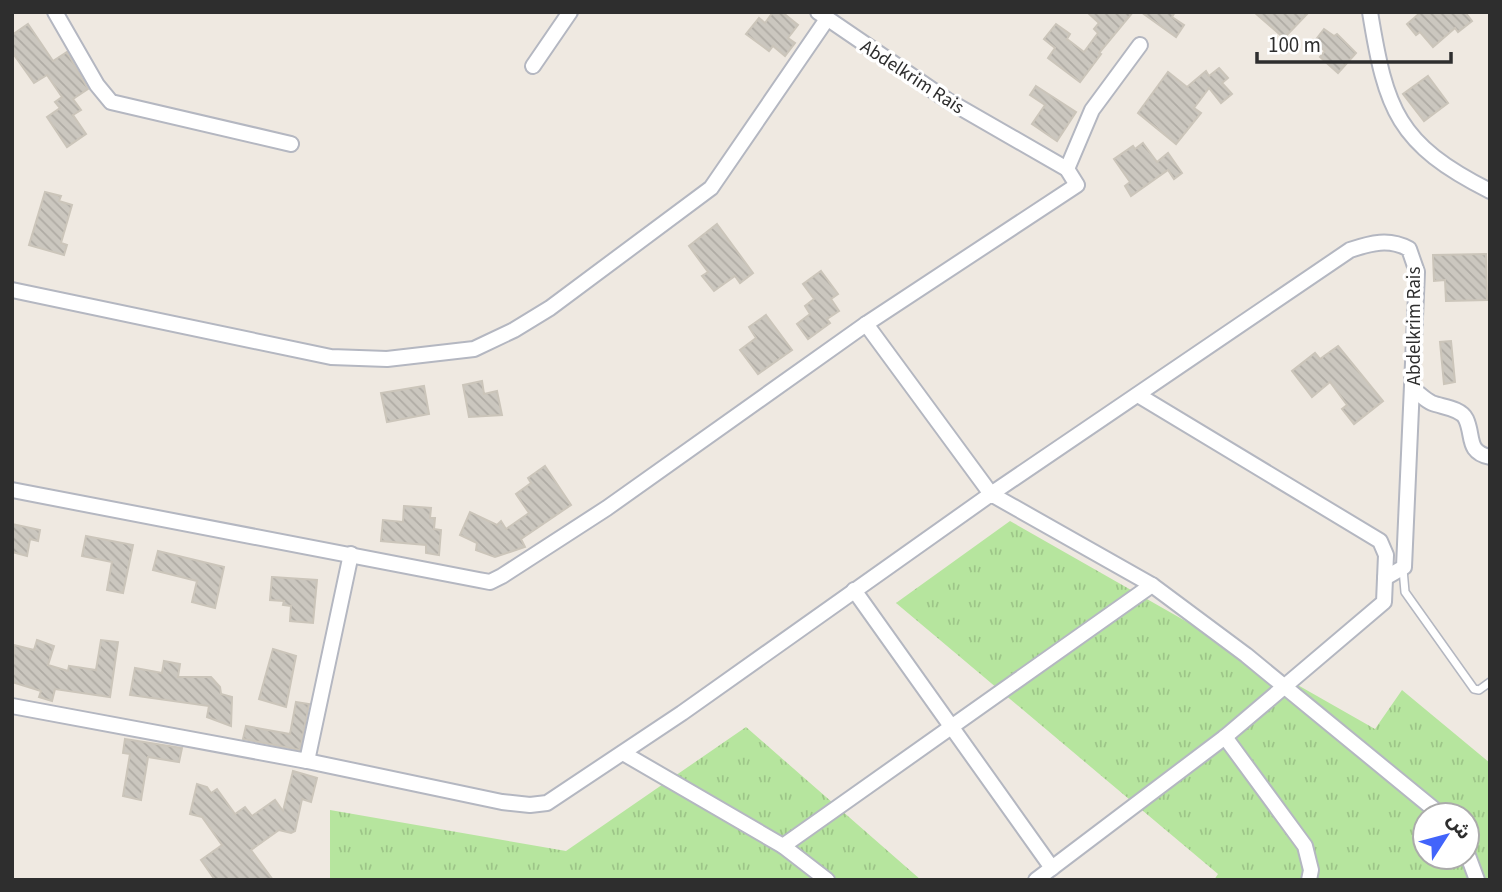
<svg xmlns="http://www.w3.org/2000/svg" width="1502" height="892" font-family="'Source Sans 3','Noto Sans Arabic',sans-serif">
	<defs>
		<pattern id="grass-tufts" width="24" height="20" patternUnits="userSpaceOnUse" patternTransform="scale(1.75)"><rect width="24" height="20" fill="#b6e59e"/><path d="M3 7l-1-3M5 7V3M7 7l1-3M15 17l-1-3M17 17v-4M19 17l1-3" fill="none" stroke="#9dc588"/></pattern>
		<pattern id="building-back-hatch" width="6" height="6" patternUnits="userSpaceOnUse" patternTransform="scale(1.75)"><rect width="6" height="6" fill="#cbc7bf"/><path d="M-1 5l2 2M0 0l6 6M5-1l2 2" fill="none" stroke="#afaba4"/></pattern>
	</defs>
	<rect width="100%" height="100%" fill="#efe9e1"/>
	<g fill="url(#grass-tufts)" fill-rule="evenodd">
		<path d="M1010,521L1375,729L1402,690L1490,763V880H1214L1218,874L896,603ZM1425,815H1467V857H1425Z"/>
		<polygon points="746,727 921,880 330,880 330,810 566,851"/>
	</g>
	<g fill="url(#building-back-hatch)" stroke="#cbc5ba" stroke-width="2">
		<polygon points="773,12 782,12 798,25 788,38 795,43 785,56 773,46 769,51 746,34 759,18 765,23"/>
		<polygon points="1087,12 1133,12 1099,53 1101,54 1080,82 1048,58 1055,48 1044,39 1056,24 1070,34 1067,39 1084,52 1098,33 1094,29 1099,23"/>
		<polygon points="1141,12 1175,12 1172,17 1184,25 1176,37"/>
		<polygon points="1254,12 1309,12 1284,38"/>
		<polygon points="1421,12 1465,12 1472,21 1458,32 1455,28 1433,47 1420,32 1416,35 1407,24"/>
		<polygon points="28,24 53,61 67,52 88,89 73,99 81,110 73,115 86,134 67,147 47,117 60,108 55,102 62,97 47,75 34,83 12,52 12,35"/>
		<polygon points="1324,29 1334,36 1337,34 1356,53 1338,73 1320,57 1325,51 1314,42"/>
		<polygon points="1219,68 1228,78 1222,83 1232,94 1221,103 1209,88 1194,108 1201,113 1176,144 1138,113 1168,72 1187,87 1206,71 1209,76"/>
		<polygon points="1428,76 1448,103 1424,121 1403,94"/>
		<polygon points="1036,86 1076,112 1057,141 1032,124 1045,105 1030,95"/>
		<polygon points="1143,143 1157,162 1168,153 1182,173 1174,179 1168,170 1131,196 1125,186 1130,182 1114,159 1133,146 1135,149"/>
		<polygon points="45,192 61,196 59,201 72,205 61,243 67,245 64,255 29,245"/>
		<polygon points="717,224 753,273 740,283 735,276 714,291 702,276 708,272 689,246"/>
		<polygon points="1486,254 1487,300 1446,301 1445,280 1434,281 1433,255"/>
		<polygon points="821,271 838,294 831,299 839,311 827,319 830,323 808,339 797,324 810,314 805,306 814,299 803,284"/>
		<polygon points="766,315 792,350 758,374 740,350 756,338 749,327"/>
		<polygon points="1451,341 1455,382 1444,384 1440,342"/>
		<polygon points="1338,346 1383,401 1354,424 1342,409 1347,405 1330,382 1312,397 1292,371 1315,353 1320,359"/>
		<polygon points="482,381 484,394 497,391 502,415 469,417 463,385"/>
		<polygon points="424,386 429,414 387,422 381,393"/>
		<polygon points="545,466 571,505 521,539 525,547 495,557 476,550 477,543 460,535 470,512 497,525 501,521 506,529 529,513 516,494 531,483 528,478"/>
		<polygon points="404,506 431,508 430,518 435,518 434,529 441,530 439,555 426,553 426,545 381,541 383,520 403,522"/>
		<polygon points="12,524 40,530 38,541 30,539 27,556 12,552"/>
		<polygon points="86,536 133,545 123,593 107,590 112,562 82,556"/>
		<polygon points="158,551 224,567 215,608 192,602 197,581 153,570"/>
		<polygon points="272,577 317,580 313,623 290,621 291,606 283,605 284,601 270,600"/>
		<polygon points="37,640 54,646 48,665 68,671 69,666 96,670 101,640 118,642 110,697 55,689 52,701 39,697 41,691 12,682 14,645 34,650"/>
		<polygon points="273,649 296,656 286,707 259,699"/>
		<polygon points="164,661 180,664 178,677 211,677 220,687 221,694 232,697 231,726 207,717 209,706 130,695 135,668 162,673"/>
		<polygon points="296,702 309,704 300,750 243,739 246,726 290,734"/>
		<polygon points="125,739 182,748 179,762 148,757 141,800 123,796 130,754 123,753"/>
		<polygon points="293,771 317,778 311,802 302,799 295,831 291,833 279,830 251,850 273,880 215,880 201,860 222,845 202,817 190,814 197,784 207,787 211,793 217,789 235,814 245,807 252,816 275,800 283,811"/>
	</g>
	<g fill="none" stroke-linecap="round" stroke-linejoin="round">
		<defs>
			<polyline id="lane" points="1403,569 1405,592 1474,689 1479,690 1490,682"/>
			<g id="street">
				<polyline points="55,12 97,85 111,102 291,144"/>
				<path d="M1370,12C1386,110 1397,144 1490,191"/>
				<polyline points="533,66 570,12"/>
				<polyline points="1067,169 1092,110 1140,45"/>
				<polyline points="12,290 331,357 387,359 474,349 514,330 550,308 711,188 827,19"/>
				<path d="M866,324L991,494L1350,250C1371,243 1389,238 1409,249L1417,272L1404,567L1385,578"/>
				<path d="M1414,390C1420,394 1425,400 1432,403C1442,407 1461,408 1466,419C1474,436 1466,452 1490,457"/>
				<polyline points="12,490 479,580 490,582 502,576 607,508 866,324 1077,185 1067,169 947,100 818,12"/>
				<polyline points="854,590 1052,868"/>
				<polyline points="12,706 307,761 351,554"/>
				<polyline points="1225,737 1305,846 1311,870 1309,880"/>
				<polyline points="623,753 783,846 827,880"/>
				<polyline points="307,761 502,802 530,805 547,803 682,713 991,494 1152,585 1246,655 1441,815"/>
				<polyline points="783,846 1152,585"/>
				<polyline points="1467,853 1477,880"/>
				<polyline points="1036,880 1225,737 1384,602 1386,555 1380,541 1138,395"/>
			</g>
		</defs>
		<use href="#lane" stroke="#b4b7c1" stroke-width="10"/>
		<use href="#street" stroke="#b4b7c1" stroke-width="18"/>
		<use href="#lane" stroke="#fff" stroke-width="7"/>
		<use href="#street" stroke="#fff" stroke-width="14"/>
	</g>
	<g text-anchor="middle" stroke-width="7" stroke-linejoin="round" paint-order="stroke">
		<g font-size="19" fill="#2e2e2e" stroke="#fff">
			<text transform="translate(913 76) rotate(33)" y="7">Abdelkrim Rais</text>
			<text transform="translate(1413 326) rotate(-90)" y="7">Abdelkrim Rais</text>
		</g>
	</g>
	<rect width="1502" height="892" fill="none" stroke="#2e2e2e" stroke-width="28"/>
	<g transform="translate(1446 836) rotate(54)"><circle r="33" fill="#ffffff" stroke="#ababab" stroke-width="2"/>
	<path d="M0-5L12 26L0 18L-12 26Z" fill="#4264fb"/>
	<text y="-10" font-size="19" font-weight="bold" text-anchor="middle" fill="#2e2e2e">ش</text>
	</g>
	<path d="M1257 52v10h194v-10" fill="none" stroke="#2e2e2e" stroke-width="3.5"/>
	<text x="1268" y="52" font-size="21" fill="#2e2e2e" stroke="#ffffff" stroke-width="5" paint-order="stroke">100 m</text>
</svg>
